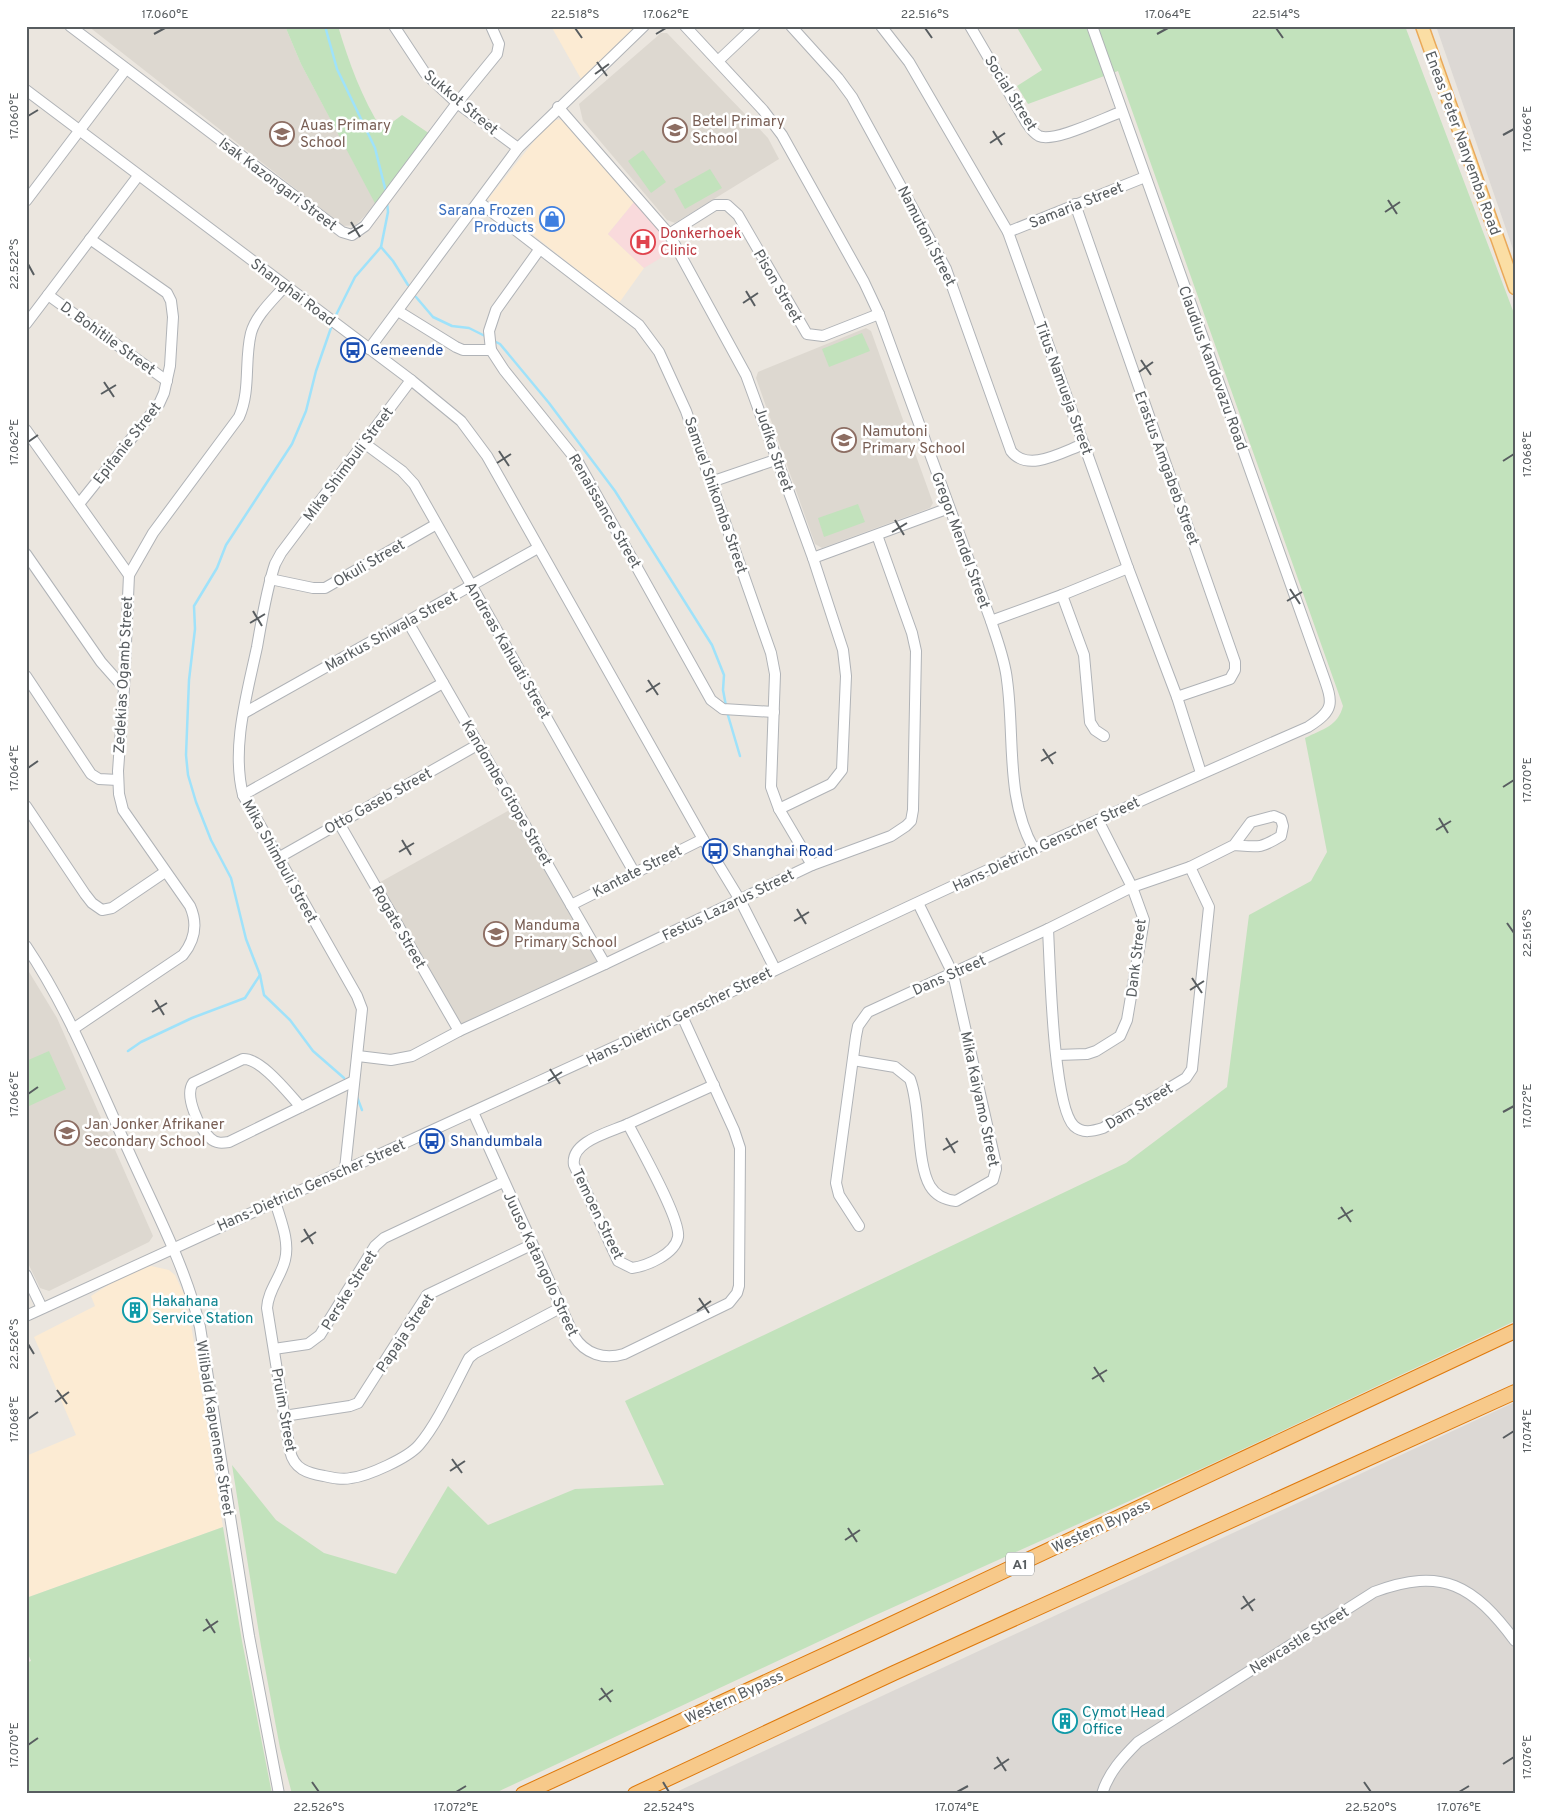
<svg xmlns="http://www.w3.org/2000/svg" width="1541" height="1820" font-family="Overpass,sans-serif">
	<rect width="100%" height="100%" fill="#ebe6df"/>
	<g fill="#fcebd3">
		<polygon points="551,26 638,26 581,79"/>
		<polygon points="563,119 635,201 608,234 644,268 619,303 488,199 550,121"/>
		<polygon points="151,1266 169,1270 175,1275 185,1296 191,1324 223,1527 26,1598 26,1456 76,1435 34,1337 95,1306 91,1296 114,1281 138,1269"/>
	</g>
	<g fill="#dcd8d4">
		<polygon points="1436,26 1515,26 1515,255"/>
		<polygon points="1515,1402 1515,1794 672,1794 841,1715"/>
	</g>
	<g fill="#ddd8d0">
		<polygon points="88,26 285,26 301,64 376,204 356,225 343,226"/>
		<polygon points="661,33 667,33 768,138 779,159 675,223 667,220 583,121 579,104"/>
		<polygon points="866,328 871,331 933,503 930,508 822,548 815,544 756,378 758,372"/>
		<polygon points="515,807 605,964 459,1031 375,885"/>
		<polygon points="26,967 57,1018 153,1236 149,1242 49,1291 40,1288 26,1259"/>
	</g>
	<polygon fill="#f9dadc" points="635,201 650,213 674,250 644,268 608,234"/>
	<g fill="#c2e2bc">
		<path d="M285,26H338C349,63 362,98 382,130L402,115L433,136L378,209L301,64Z"/>
		<path d="M1016,26H1405L1515,316V1321L1205,1467L867,1619L493,1794H292L280,1748L261,1646L232,1465L276,1520L324,1553L396,1574L448,1486L488,1525L575,1489L664,1485L625,1401L1126,1163L1227,1087L1249,915L1311,881L1327,852L1305,738C1323,729 1338,726 1343,706L1118,71L1028,104L1017,86L1042,70Z"/>
		<polygon points="643,150 666,182 651,193 628,161"/>
		<polygon points="710,169 722,188 685,209 674,189"/>
		<polygon points="862,333 870,351 829,367 822,349"/>
		<polygon points="858,504 865,522 824,537 818,518"/>
		<polygon points="49,1051 66,1089 27,1107 26,1061"/>
		<polygon points="223,1527 242,1641 272,1794 26,1794 26,1663 31,1661 26,1649 26,1598"/>
	</g>
	<g fill="none" stroke-linecap="round" stroke-linejoin="round">
		<g stroke="#9fe2fa" stroke-width="2.5">
			<polyline points="325,26 337,69 375,148 386,192"/>
			<polyline points="381,247 393,261 408,285"/>
			<polyline points="416,297 433,317 452,326 469,328 487,337"/>
			<polyline points="336,315 355,277 381,247 388,212 387,202"/>
			<polyline points="332,325 316,371 306,411 292,444 226,545 217,568 194,606 195,629 189,680 186,755 188,775 196,802 211,840 231,878 246,939 260,975 264,995 290,1020 313,1051 344,1078"/>
			<polyline points="492,340 500,344 549,403 615,491 712,645 724,675 723,690 726,706"/>
			<polyline points="727,712 740,756"/>
			<polyline points="128,1051 141,1042 192,1018 245,998 260,975"/>
			<polyline points="357,1097 362,1110"/>
		</g>
		<defs>
			<g id="minor">
				<polyline points="70,26 342,232 352,235 365,226 457,103 497,54 499,44 491,26"/>
				<polyline points="394,26 425,73 457,103 518,148"/>
				<path d="M685,26L763,110L782,135L864,282L879,314L991,621C997,640 1005,660 1007,680C1015,737 1005,798 1034,849"/>
				<path d="M791,26L838,78L852,97L946,269L1011,451C1028,473 1062,452 1084,444"/>
				<polyline points="881,26 909,62 1008,232 1128,568 1177,697 1201,773"/>
				<path d="M970,26L1026,122C1030,128 1033,133 1039,136C1054,143 1104,118 1121,112"/>
				<polyline points="718,61 755,26"/>
				<polyline points="26,90 411,380 461,421 487,456 504,486 703,839 740,900 775,969"/>
				<polyline points="558,107 669,234 746,375 813,558 843,650 846,676 842,770 831,784 779,809"/>
				<polyline points="26,201 126,69"/>
				<polyline points="479,202 639,325 659,352 686,411 771,653 775,674 771,787 779,809 812,865"/>
				<polyline points="1075,204 1235,662 1235,670 1230,679 1177,697"/>
				<polyline points="1008,232 1145,177"/>
				<polyline points="669,234 715,205 727,205 738,215 807,334 823,336 879,314"/>
				<polyline points="539,250 496,310 489,331 491,350 504,370 578,462 711,700 723,709 774,712"/>
				<polyline points="48,295 167,381"/>
				<polyline points="398,311 456,347 463,350 491,350"/>
				<polyline points="26,324 138,176"/>
				<polyline points="369,349 518,148 644,26"/>
				<polyline points="26,430 129,575"/>
				<polyline points="364,443 402,471 414,484 634,872"/>
				<polyline points="711,482 778,459"/>
				<polyline points="79,504 159,404 164,393 170,366 173,317 171,301 167,293 90,239"/>
				<polyline points="26,554 101,662 124,688"/>
				<polyline points="813,558 949,508"/>
				<polyline points="270,579 313,588 325,588 435,525"/>
				<polyline points="1062,595 1084,655 1090,722 1095,730 1104,736"/>
				<polyline points="991,621 1062,595 1128,568"/>
				<polyline points="408,622 605,964"/>
				<polyline points="26,676 91,774 99,779 118,780"/>
				<polyline points="244,713 538,548"/>
				<polyline points="243,795 443,683"/>
				<polyline points="26,806 85,894 92,903 102,910 112,908 165,872"/>
				<polyline points="339,823 459,1031"/>
				<polyline points="278,858 479,744"/>
				<polyline points="571,905 703,839"/>
				<path d="M1048,929C1050,965 1053,1106 1074,1126C1083,1134 1093,1131 1103,1128L1186,1078L1192,1069L1209,907L1190,867"/>
				<path d="M26,946C69,1010 97,1082 129,1152C155,1210 185,1265 200,1327L249,1636L279,1794"/>
				<path d="M73,1029L183,955C195,940 198,924 190,906L123,810L119,794L118,771L124,688L129,575L153,533L239,417C251,390 244,361 251,333C256,315 273,300 285,286"/>
				<polyline points="1057,1055 1087,1054 1096,1051 1120,1036 1127,1020 1144,920 1132,887 1098,820"/>
				<polyline points="358,1056 391,1060 412,1056 459,1031 605,964 812,865 891,836 906,826 911,821 913,810 916,651 912,633 877,535"/>
				<path d="M853,1060L895,1067L910,1079C921,1108 916,1162 930,1186C936,1196 946,1200 956,1201L993,1180L996,1169L995,1160L953,974L918,903"/>
				<path d="M301,1107C288,1093 261,1058 243,1059L193,1083C184,1096 199,1128 210,1138C216,1144 223,1143 229,1142L354,1081"/>
				<path d="M473,1112L574,1336C585,1354 604,1360 624,1354L729,1303L737,1293L739,1286L740,1148L734,1130L682,1016"/>
				<path d="M628,1124C638,1144 681,1219 678,1237C675,1254 647,1266 632,1268L618,1261L574,1165C570,1141 611,1132 628,1124Z"/>
				<polyline points="628,1124 714,1085"/>
				<path d="M345,1169L362,1009L357,996L243,795C231,748 247,694 257,647C262,619 266,591 275,564L281,553L411,380"/>
				<path d="M275,1201C280,1219 290,1241 285,1260C281,1277 268,1290 267,1308L290,1451C294,1469 307,1473 324,1476C333,1478 342,1480 351,1478C368,1476 408,1458 419,1445C438,1423 455,1384 469,1358L475,1353L560,1308"/>
				<path d="M859,1226L839,1195L836,1183L856,1036L858,1026L868,1012L1048,929L1132,887L1190,867L1234,845L1251,822L1274,816L1281,819L1283,826L1281,836C1260,849 1258,847 1234,845"/>
				<polyline points="26,1275 42,1308"/>
				<path d="M26,1316L682,1016C888,913 1098,819 1308,727C1335,710 1333,703 1323,675L1092,26"/>
				<polyline points="274,1349 308,1344 320,1335 375,1246 384,1238 503,1182"/>
				<polyline points="284,1416 350,1406 358,1403 427,1295 531,1245"/>
				<path d="M1102,1794C1108,1773 1123,1757 1138,1742L1374,1592C1443,1566 1474,1586 1515,1641"/>
			</g>
			<polyline id="major" points="1422,26 1515,288"/>
			<g id="highway">
				<polyline points="523,1794 870,1634 1515,1331"/>
				<polyline points="635,1794 894,1673 1515,1392"/>
			</g>
		</defs>
		<use href="#minor" stroke="#b0b3b7" stroke-width="12"/>
		<use href="#major" stroke="#eaa959" stroke-width="15"/>
		<use href="#highway" stroke="#df790b" stroke-width="16"/>
		<use href="#minor" stroke="#fff" stroke-width="10"/>
		<use href="#major" stroke="#fbdea4" stroke-width="12"/>
		<use href="#highway" stroke="#f7c98a" stroke-width="14"/>
	</g>
	<path fill="none" stroke="#585d60" stroke-width="2" d="M575,28L582,38M925,28L932,38M1276,28L1283,38M154,34L165,28M656,34L666,28M1157,34L1168,28M597,62L607,76M595,74L609,64M28,116L38,110M993,131L1002,145M1503,135L1514,129M990,143L1005,133M1388,200L1397,214M1385,212L1400,202M351,222L360,237M348,234L363,225M28,264L34,275M746,291L755,306M743,303L758,293M1141,360L1151,375M1139,372L1153,362M104,382L114,397M101,394L116,385M28,442L38,435M499,451L509,466M1503,461L1514,454M497,463L511,454M895,520L904,535M892,532L907,523M1290,589L1300,604M1287,601L1302,592M253,611L262,626M250,623L265,614M648,680L658,695M646,692L660,683M1043,749L1053,764M1041,761L1056,752M28,768L38,761M1503,787L1514,780M1439,818L1448,833M1436,830L1451,821M402,840L411,855M399,852L414,843M797,909L806,924M794,921L809,912M1507,923L1514,933M1192,978L1202,993M1190,990L1204,981M155,1000L164,1015M152,1012L167,1003M550,1069L560,1084M548,1081L562,1072M28,1094L38,1087M1503,1112L1514,1106M946,1138L955,1153M943,1150L958,1141M1341,1207L1351,1222M1338,1219L1353,1210M304,1229L313,1244M301,1242L316,1232M699,1298L709,1313M697,1311L711,1301M28,1344L34,1354M1094,1367L1104,1382M1092,1379L1107,1370M57,1390L67,1404M55,1402L69,1392M28,1419L38,1412M1503,1438L1514,1431M452,1459L462,1473M450,1471L465,1461M848,1528L857,1542M845,1540L860,1530M1243,1596L1253,1611M1241,1609L1255,1599M206,1619L215,1633M203,1631L218,1621M601,1688L611,1702M599,1700L613,1690M28,1745L38,1738M997,1757L1006,1771M1503,1764L1514,1757M994,1769L1009,1759M312,1782L319,1792M663,1782L669,1792M1364,1782L1371,1792M456,1792L466,1786M957,1792L968,1786M1459,1792L1469,1786"/>
	<defs>
		<symbol id="school-ring" viewBox="-11 -11 22 22"><circle r="9.5" fill="#fff" stroke="#8d6e63" stroke-width="1.5"/><path d="M0-5L7-2L0 1L-7-2ZM-4 1L0 2.5L4 1V4Q0 6-4 4Z" fill="#8d6e63"/></symbol>
		<symbol id="shop-ring" viewBox="-11 -11 22 22"><circle r="9.5" fill="#fff" stroke="#3f7fe0" stroke-width="1.5"/><path d="M-5-2.5h2.3a2.7 3.5 0 0 1 5.4 0H5L5.5 6h-11ZM-1.5-2.5h3a1.5 2.3 0 0 0-3 0Z" fill="#3f7fe0"/></symbol>
		<symbol id="hospital-ring" viewBox="-11 -11 22 22"><circle r="9.5" fill="#fff" stroke="#e0444e" stroke-width="1.5"/><path d="M-5-5h3v3.5h4V-5h3V5h-3V1.5h-4V5h-3Z" fill="#e0444e"/></symbol>
		<symbol id="bus-ring" viewBox="-11 -11 22 22"><circle r="9.5" fill="#fff" stroke="#1a4fb4" stroke-width="1.5"/><path d="M-5-6H5V4H4V6H2V4H-2V6H-4V4H-5ZM-3.5-4V0h7V-4ZM-3.5 1.2v1.5H-2V1.2ZM2 1.2v1.5H3.5V1.2Z" fill="#1a4fb4"/></symbol>
		<symbol id="building-ring" viewBox="-11 -11 22 22"><circle r="9.5" fill="#fff" stroke="#0f9aa8" stroke-width="1.5"/><path d="M-4-6H4V6H1V3H-1V6H-4ZM-2.5-4.3h1.7v1.8h-1.7ZM.8-4.3h1.7v1.8H.8ZM-2.5-1h1.7V.8h-1.7ZM.8-1h1.7V.8H.8Z" fill="#0f9aa8"/></symbol>
	</defs>
	<g fill-rule="evenodd">
		<use href="#school-ring" x="661" y="116" width="28" height="28"/>
		<use href="#school-ring" x="268" y="120" width="28" height="28"/>
		<use href="#shop-ring" x="538" y="205" width="28" height="28"/>
		<use href="#hospital-ring" x="629" y="228" width="28" height="28"/>
		<use href="#bus-ring" x="339" y="336" width="28" height="28"/>
		<use href="#school-ring" x="830" y="426" width="28" height="28"/>
		<use href="#bus-ring" x="701" y="837" width="28" height="28"/>
		<use href="#school-ring" x="482" y="920" width="28" height="28"/>
		<use href="#school-ring" x="53" y="1119" width="28" height="28"/>
		<use href="#bus-ring" x="418" y="1127" width="28" height="28"/>
		<use href="#building-ring" x="121" y="1296" width="28" height="28"/>
		<use href="#building-ring" x="1051" y="1707" width="28" height="28"/>
	</g>
	<g text-anchor="middle" stroke-width="5" stroke-linejoin="round" paint-order="stroke">
		<rect fill="#fff" stroke="#8a8e90" stroke-width="1" x="1006" y="1552.5" width="28" height="23" rx="4"/>
		<g font-size="14" font-weight="bold" fill="#585d60">
			<text x="1020" y="1569">A1</text>
		</g>
		<g font-size="15" fill="#585d60" stroke="#fff">
			<text transform="translate(1011 93) rotate(58)" y="5">Social Street</text>
			<text transform="translate(461 102) rotate(40)" y="5">Sukkot Street</text>
			<text transform="translate(1463 143) rotate(70)" y="5">Eneas Peter Nanyemba Road</text>
			<text transform="translate(278 184) rotate(37)" y="5">Isak Kazongari Street</text>
			<text transform="translate(1076 205) rotate(-22)" y="5">Samaria Street</text>
			<text transform="translate(927 236) rotate(63)" y="5">Namutoni Street</text>
			<text transform="translate(778 286) rotate(60)" y="5">Pison Street</text>
			<text transform="translate(293 292) rotate(37)" y="5">Shanghai Road</text>
			<text transform="translate(108 338) rotate(36)" y="5">D. Bohitile Street</text>
			<text transform="translate(1213 368) rotate(70)" y="5">Claudius Kandovazu Road</text>
			<text transform="translate(1064 388) rotate(70)" y="5">Titus Namueja Street</text>
			<text transform="translate(127 443) rotate(-52)" y="5">Epifanie Street</text>
			<text transform="translate(774 449) rotate(71)" y="5">Judika Street</text>
			<text transform="translate(348 464) rotate(-53)" y="5">Mika Shimbuli Street</text>
			<text transform="translate(1167 468) rotate(70)" y="5">Erastus Amgabeb Street</text>
			<text transform="translate(716 495) rotate(71)" y="5">Samuel Shikomba Street</text>
			<text transform="translate(605 511) rotate(60)" y="5">Renaissance Street</text>
			<text transform="translate(961 540) rotate(70)" y="5">Gregor Mendel Street</text>
			<text transform="translate(369 563) rotate(-30)" y="5">Okuli Street</text>
			<text transform="translate(391 631) rotate(-29)" y="5">Markus Shiwala Street</text>
			<text transform="translate(508 650) rotate(60)" y="5">Andreas Kahuati Street</text>
			<text transform="translate(123 675) rotate(-87)" y="5">Zedekias Ogamb Street</text>
			<text transform="translate(507 793) rotate(60)" y="5">Kandombe Gitope Street</text>
			<text transform="translate(378 801) rotate(-29)" y="5">Otto Gaseb Street</text>
			<text transform="translate(1046 844) rotate(-25)" y="5">Hans-Dietrich Genscher Street</text>
			<text transform="translate(280 861) rotate(61)" y="5">Mika Shimbuli Street</text>
			<text transform="translate(637 871) rotate(-27)" y="5">Kantate Street</text>
			<text transform="translate(728 905) rotate(-26)" y="5">Festus Lazarus Street</text>
			<text transform="translate(399 927) rotate(60)" y="5">Rogate Street</text>
			<text transform="translate(1136 958) rotate(-83)" y="5">Dank Street</text>
			<text transform="translate(949 975) rotate(-24)" y="5">Dans Street</text>
			<text transform="translate(679 1016) rotate(-26)" y="5">Hans-Dietrich Genscher Street</text>
			<text transform="translate(980 1099) rotate(78)" y="5">Mika Kaiyamo Street</text>
			<text transform="translate(1139 1106) rotate(-31)" y="5">Dam Street</text>
			<text transform="translate(311 1185) rotate(-24)" y="5">Hans-Dietrich Genscher Street</text>
			<text transform="translate(598 1214) rotate(64)" y="5">Temoen Street</text>
			<text transform="translate(541 1264) rotate(65)" y="5">Juuso Katangolo Street</text>
			<text transform="translate(349 1290) rotate(-58)" y="5">Perske Street</text>
			<text transform="translate(405 1333) rotate(-56)" y="5">Papaja Street</text>
			<text transform="translate(284 1410) rotate(80)" y="5">Pruim Street</text>
			<text transform="translate(215 1428) rotate(81)" y="5">Wilibald Kapuenene Street</text>
			<text transform="translate(1101 1526) rotate(-25)" y="5">Western Bypass</text>
			<text transform="translate(1299 1640) rotate(-32)" y="5">Newcastle Street</text>
			<text transform="translate(734 1697) rotate(-25)" y="5">Western Bypass</text>
		</g>
		<g font-size="15" fill="#785e54" stroke="#fff" text-anchor="start">
			<text x="692" y="126">Betel Primary<tspan x="692" dy="17">School</tspan></text>
			<text x="300" y="130">Auas Primary<tspan x="300" dy="17">School</tspan></text>
			<text x="862" y="436">Namutoni<tspan x="862" dy="17">Primary School</tspan></text>
			<text x="514" y="930">Manduma<tspan x="514" dy="17">Primary School</tspan></text>
			<text x="84" y="1129">Jan Jonker Afrikaner<tspan x="84" dy="17">Secondary School</tspan></text>
		</g>
		<g font-size="15" fill="#366cbe" stroke="#fff" text-anchor="end">
			<text x="534" y="215">Sarana Frozen<tspan x="534" dy="17">Products</tspan></text>
		</g>
		<g font-size="15" fill="#be3a42" stroke="#fff" text-anchor="start">
			<text x="660" y="238">Donkerhoek<tspan x="660" dy="17">Clinic</tspan></text>
		</g>
		<g font-size="15" fill="#164399" stroke="#fff" text-anchor="start">
			<text x="370" y="355">Gemeende</text>
			<text x="732" y="856">Shanghai Road</text>
			<text x="450" y="1146">Shandumbala</text>
		</g>
		<g font-size="15" fill="#0d838f" stroke="#fff" text-anchor="start">
			<text x="152" y="1306">Hakahana<tspan x="152" dy="17">Service Station</tspan></text>
			<text x="1082" y="1717">Cymot Head<tspan x="1082" dy="17">Office</tspan></text>
		</g>
	</g>
	<rect width="1541" height="1820" fill="none" stroke="#ffffff" stroke-width="55"/>
	<rect x="28" y="28" width="1486" height="1764" fill="none" stroke="#585d60" stroke-width="2"/>
	<g font-size="12" text-anchor="middle" fill="#585d60">
		<text x="165" y="18">17.060°E</text>
		<text x="575" y="18">22.518°S</text>
		<text x="666" y="18">17.062°E</text>
		<text x="925" y="18">22.516°S</text>
		<text x="1168" y="18">17.064°E</text>
		<text x="1276" y="18">22.514°S</text>
		<text transform="translate(14 116) rotate(-90)" y="4">17.060°E</text>
		<text transform="translate(1527 129) rotate(-90)" y="4">17.066°E</text>
		<text transform="translate(14 264) rotate(-90)" y="4">22.522°S</text>
		<text transform="translate(14 442) rotate(-90)" y="4">17.062°E</text>
		<text transform="translate(1527 454) rotate(-90)" y="4">17.068°E</text>
		<text transform="translate(14 768) rotate(-90)" y="4">17.064°E</text>
		<text transform="translate(1527 780) rotate(-90)" y="4">17.070°E</text>
		<text transform="translate(1527 933) rotate(-90)" y="4">22.516°S</text>
		<text transform="translate(14 1094) rotate(-90)" y="4">17.066°E</text>
		<text transform="translate(1527 1106) rotate(-90)" y="4">17.072°E</text>
		<text transform="translate(14 1344) rotate(-90)" y="4">22.526°S</text>
		<text transform="translate(14 1419) rotate(-90)" y="4">17.068°E</text>
		<text transform="translate(1527 1431) rotate(-90)" y="4">17.074°E</text>
		<text transform="translate(14 1745) rotate(-90)" y="4">17.070°E</text>
		<text transform="translate(1527 1757) rotate(-90)" y="4">17.076°E</text>
		<text x="319" y="1811">22.526°S</text>
		<text x="456" y="1811">17.072°E</text>
		<text x="669" y="1811">22.524°S</text>
		<text x="957" y="1811">17.074°E</text>
		<text x="1371" y="1811">22.520°S</text>
		<text x="1459" y="1811">17.076°E</text>
	</g>
</svg>
